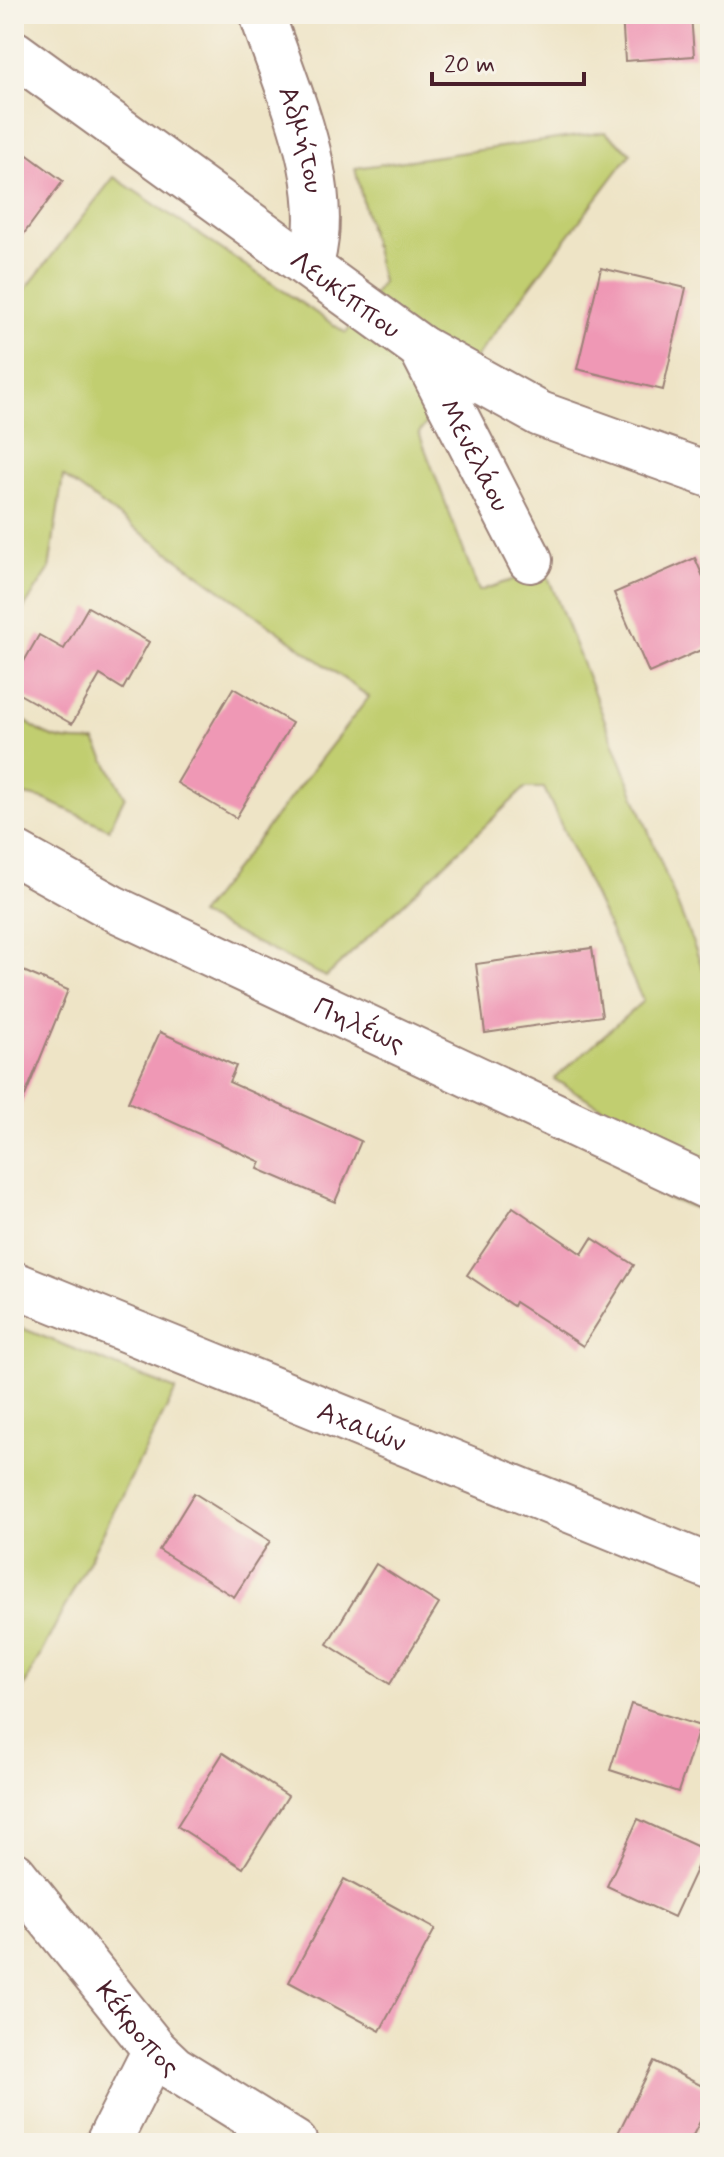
<svg xmlns="http://www.w3.org/2000/svg" width="724" height="2157" font-family="Mynerve,sans-serif">
	<rect width="100%" height="100%" fill="#f7f3e8"/>
	<filter id="ink" filterUnits="userSpaceOnUse"><feTurbulence type="fractalNoise" baseFrequency=".0125" numOctaves="2"/><feDisplacementMap in="SourceGraphic" scale="16" xChannelSelector="R" yChannelSelector="G"/><feConvolveMatrix kernelMatrix="1 2 1 2 8 2 1 2 1" color-interpolation-filters="sRGB"/></filter>
	<filter id="wash" filterUnits="userSpaceOnUse"><feTurbulence type="fractalNoise" baseFrequency=".006" numOctaves="4" result="noise"/><feDisplacementMap in="SourceGraphic" scale="32" xChannelSelector="R" yChannelSelector="G"/><feGaussianBlur stdDeviation="1.8" result="paint"/><feColorMatrix in="noise" values="0 0 0 0 0 0 0 0 0 0 0 0 0 0 0 0 0 1.4 0 .05"/><feComposite in="paint" operator="in"/></filter>
	<g filter="url(#wash)">
		<rect width="100%" height="100%" fill="#eee4c6"/>
		<g fill="#c1ce70" stroke="#86764e" stroke-width="2">
			<polygon points="605,132 631,153 419,433 479,591 545,569 710,987 710,1213 663,1197 668,1146 554,1079 643,1001 544,788 525,788 326,977 199,915 369,697 63,476 49,570 14,623 14,290 21,295 114,177 346,333 382,282 355,168"/>
			<path d="M14,711C41,737 59,743 95,741L125,796L109,829L44,799L14,793Z"/>
			<polygon points="14,1325 176,1390 14,1706"/>
		</g>
		<g id="blocks">
			<g fill="#ef98b5">
				<polygon points="622,14 691,14 694,56 625,61"/>
				<polygon points="14,145 63,181 14,247"/>
				<polygon points="601,268 686,288 663,390 577,369"/>
				<polygon points="695,558 710,593 710,646 649,673 614,593"/>
				<polygon points="88,607 149,642 123,689 100,675 72,724 14,691 14,679 39,635 64,649"/>
				<polygon points="233,688 292,723 236,818 177,783"/>
				<polygon points="592,948 602,1016 485,1033 476,964"/>
				<polygon points="14,967 68,990 16,1118 14,1118"/>
				<polygon points="160,1032 236,1066 229,1082 361,1141 335,1202 258,1169 261,1162 128,1102"/>
				<polygon points="513,1207 582,1254 592,1238 634,1265 583,1346 515,1302 513,1306 467,1275"/>
				<polygon points="194,1493 270,1541 234,1597 159,1550"/>
				<polygon points="376,1564 439,1604 390,1684 327,1644"/>
				<polygon points="631,1704 700,1726 678,1792 610,1770"/>
				<polygon points="223,1753 288,1796 243,1868 177,1826"/>
				<polygon points="638,1819 705,1850 674,1917 607,1886"/>
				<polygon points="344,1879 435,1929 380,2031 289,1982"/>
				<polygon points="654,2061 710,2090 710,2102 689,2143 613,2143"/>
			</g>
		</g>
	</g>
	<g filter="url(#ink)">
		<use href="#blocks" fill-opacity="0" stroke="#9c8278" stroke-width="2"/>
		<g fill="none" stroke-linecap="round" stroke-linejoin="round">
			<defs>
				<g id="street">
					<path id="s1" d="M262,14C287,91 335,187 310,267"/>
					<path id="s2" d="M14,53L421,348L540,414L710,475"/>
					<path id="s3" d="M421,348L530,560"/>
					<path id="s4" d="M14,853L113,908L710,1188"/>
					<path id="s5" d="M14,1874L155,2050L174,2068L295,2143"/>
					<polyline points="108,2143 155,2050"/>
				</g>
				<g id="secondary">
					<path id="s6" d="M14,1284L710,1567"/>
				</g>
			</defs>
			<use href="#street" stroke="#9c8278" stroke-width="48"/>
			<use href="#secondary" stroke="#9c8278" stroke-width="48"/>
			<use href="#street" stroke="#fff" stroke-width="44"/>
			<use href="#secondary" stroke="#fff" stroke-width="44"/>
		</g>
	</g>
	<g text-anchor="middle" stroke-width="6" stroke-linejoin="round" paint-order="stroke">
		<g font-size="28" fill="#4a1f2b" stroke="#f7f3e8">
			<text dy="10" stroke="none"><textPath href="#s1" startOffset="132">Αδμήτου</textPath></text>
			<text dy="10" stroke="none"><textPath href="#s2" startOffset="410">Λευκίππου</textPath></text>
			<text dy="10" stroke="none"><textPath href="#s3" startOffset="120">Μενελάου</textPath></text>
			<text dy="10" stroke="none"><textPath href="#s4" startOffset="386">Πηλέως</textPath></text>
			<text dy="10" stroke="none"><textPath href="#s6" startOffset="376">Αχαιών</textPath></text>
			<text dy="10" stroke="none"><textPath href="#s5" startOffset="198">Κέκροπος</textPath></text>
		</g>
	</g>
	<rect width="724" height="2157" fill="none" stroke="#f7f3e8" stroke-width="48"/>
	<path d="M432 72v12h152v-12" fill="none" stroke="#4a1f2b" stroke-width="4"/>
	<text x="444" y="72" font-size="24" fill="#4a1f2b" stroke="#f7f3e8" stroke-width="6" paint-order="stroke">20 m</text>
</svg>
